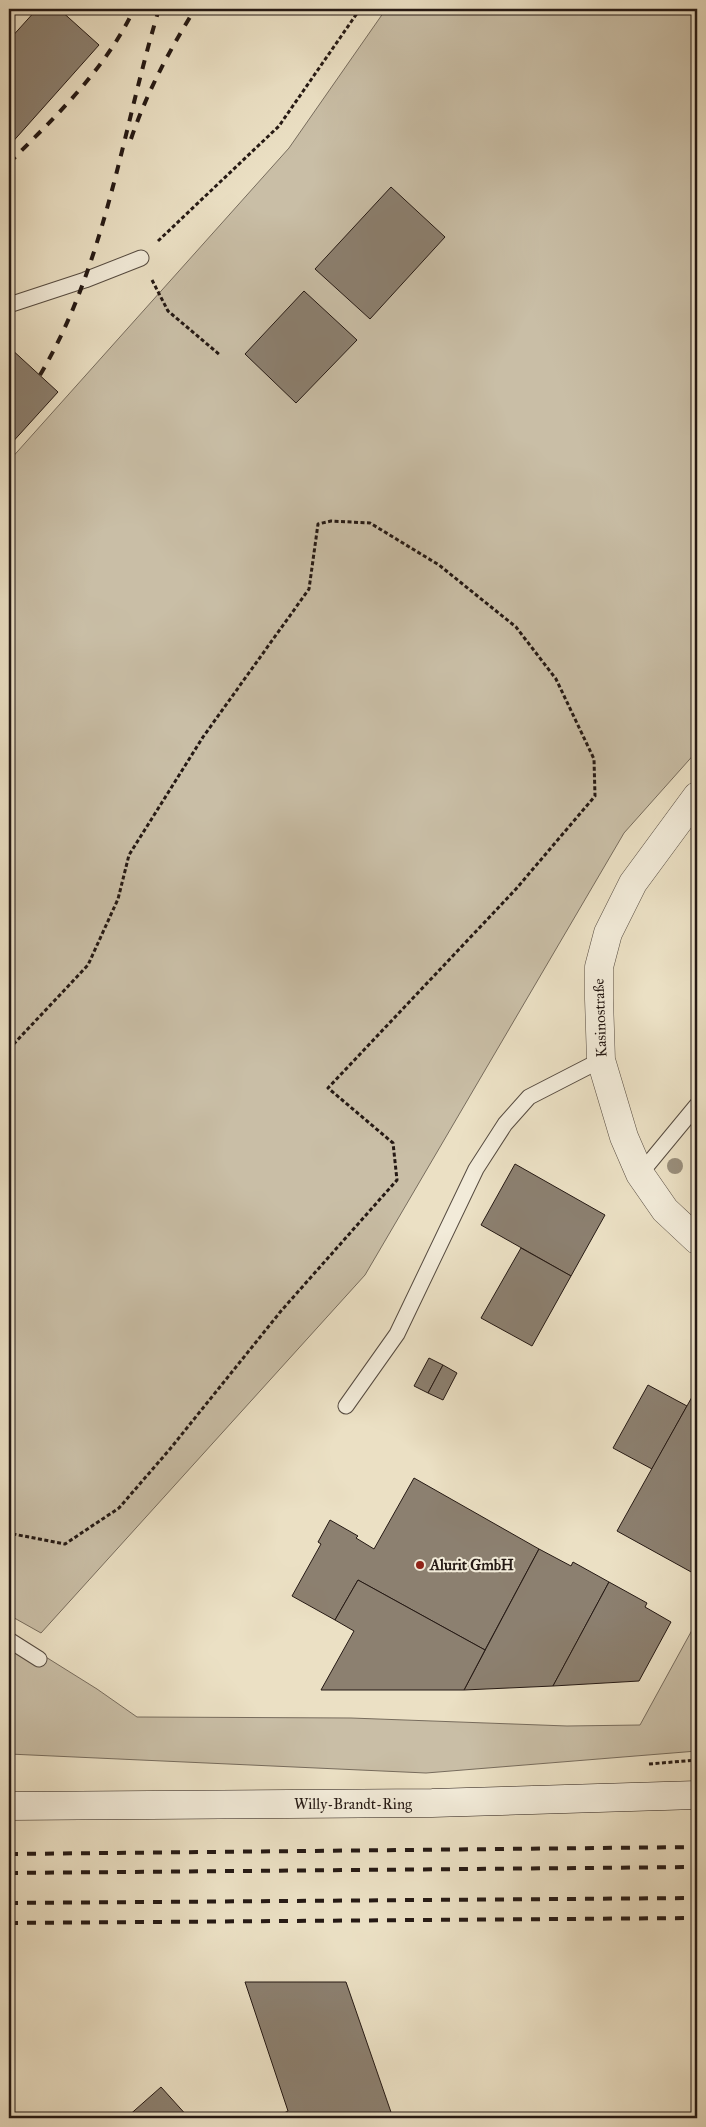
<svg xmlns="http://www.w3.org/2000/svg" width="706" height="2127" font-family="'IM FELL Great Primer',serif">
	<rect width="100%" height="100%" fill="#ebe0c4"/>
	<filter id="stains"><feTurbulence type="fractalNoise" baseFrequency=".004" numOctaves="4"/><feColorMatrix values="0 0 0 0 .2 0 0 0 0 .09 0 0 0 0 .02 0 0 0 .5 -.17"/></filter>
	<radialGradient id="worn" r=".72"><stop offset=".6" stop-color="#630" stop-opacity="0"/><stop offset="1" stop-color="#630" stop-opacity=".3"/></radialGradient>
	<g fill="#c9bea6" stroke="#776c5d">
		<polygon points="386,9 697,9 697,751 624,833 365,1275 41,1633 9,1615 9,461 289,148"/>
		<polygon points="697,1621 697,1751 426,1773 9,1754 9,1634 97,1689 137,1717 351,1718 567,1726 640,1725"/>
	</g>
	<g fill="#8c8070" stroke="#251914">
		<polygon points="37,9 59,9 99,45 9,146 9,40"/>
		<polygon points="391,187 445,237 370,319 315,269"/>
		<polygon points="304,291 357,340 296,403 245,354"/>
		<polygon points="9,347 58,392 9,446"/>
		<polygon points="515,1164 605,1215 571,1276 481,1225"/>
		<polygon points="521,1248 571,1276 532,1346 481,1318"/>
		<polygon points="429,1358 443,1365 428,1393 414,1386"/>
		<polygon points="443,1365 457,1373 443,1400 428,1393"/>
		<polygon points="648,1385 687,1406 652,1469 613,1448"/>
		<polygon points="697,1388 697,1564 693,1573 617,1531"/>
		<polygon points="414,1478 539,1549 485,1650 358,1580 335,1620 292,1596 321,1544 318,1542 330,1520 358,1536 356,1538 374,1549"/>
		<polygon points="539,1549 571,1566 573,1562 609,1582 553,1686 464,1690"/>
		<polygon points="358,1580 485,1650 464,1690 321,1690 354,1631 335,1620"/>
		<polygon points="609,1582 647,1603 645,1607 671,1622 639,1681 553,1686"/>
		<polygon points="245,1982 346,1982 393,2118 285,2118 284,2113 288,2111"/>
		<polygon points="161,2087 189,2118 126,2118"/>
	</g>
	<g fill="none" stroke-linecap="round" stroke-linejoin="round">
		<defs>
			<g id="lane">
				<polyline points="9,301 12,304 85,280 141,258"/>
				<polyline points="640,1174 697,1105"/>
				<polyline points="346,1406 397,1334 476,1169 505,1124 529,1097 601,1060"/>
				<polyline points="9,1640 39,1659"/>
			</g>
			<polyline id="street" points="697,796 633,883 608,933 599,967 599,999 601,1060 624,1137 640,1174 665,1210 697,1240"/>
			<polyline id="secondary" points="9,1806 432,1803 697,1795"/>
		</defs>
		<use href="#lane" stroke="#564b40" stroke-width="17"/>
		<use href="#street" stroke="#564b40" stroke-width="29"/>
		<use href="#secondary" stroke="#251914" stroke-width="29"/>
		<g stroke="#251914" stroke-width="3" stroke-dasharray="4 2.5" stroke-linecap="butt">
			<polyline points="158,241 279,126 360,9"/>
			<polyline points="152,280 168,311 220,355"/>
			<polyline points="9,1049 88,965 118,899 129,855 203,737 309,589 318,524 331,521 370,523 439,565 516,627 556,679 594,759 595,796 516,889 328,1088 393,1143 397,1180 281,1311 170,1449 119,1508 65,1544 13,1534 9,1530"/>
			<polyline points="649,1764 697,1760"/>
		</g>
		<use href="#lane" stroke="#f2ebd9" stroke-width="15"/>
		<use href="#street" stroke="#f2ebd9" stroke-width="28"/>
		<use href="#secondary" stroke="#f2ebd9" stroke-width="28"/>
		<g stroke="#251914" stroke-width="4" stroke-dasharray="9 9" stroke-linecap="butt">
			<path d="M131,139C147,92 169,51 195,9"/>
			<path d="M9,163C55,117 106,69 134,9"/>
			<path d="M40,375C106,264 122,131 159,9"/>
			<polyline points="9,1854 697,1847"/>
			<polyline points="9,1873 697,1867"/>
			<polyline points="9,1903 697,1898"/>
			<polyline points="9,1923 697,1918"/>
		</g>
	</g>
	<circle fill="#998e7b" cx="675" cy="1166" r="8"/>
	<circle fill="#8f2418" stroke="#f2ebd9" stroke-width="2" cx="420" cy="1565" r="5"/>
	<g text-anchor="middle" stroke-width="4" stroke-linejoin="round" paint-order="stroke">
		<g font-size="15" fill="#251914" stroke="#f2ebd9">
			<text transform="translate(600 1018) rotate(-92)" y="5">Kasinostraße</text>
			<text x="353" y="1809">Willy-Brandt-Ring</text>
		</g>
		<g font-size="15" font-weight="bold" fill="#251914" stroke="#f2ebd9" text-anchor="start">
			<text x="430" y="1570">Alurit GmbH</text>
		</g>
	</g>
	<rect width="706" height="2127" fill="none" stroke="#ebe0c4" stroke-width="30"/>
	<rect x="10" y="10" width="686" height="2107" fill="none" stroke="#251914" stroke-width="2.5"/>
	<rect x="15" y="15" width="676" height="2097" fill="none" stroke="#251914"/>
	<rect width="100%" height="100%" filter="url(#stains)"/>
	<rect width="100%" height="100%" fill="url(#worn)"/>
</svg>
